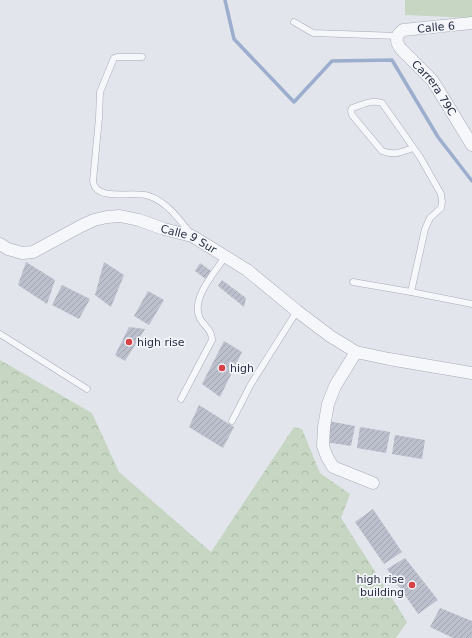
<svg xmlns="http://www.w3.org/2000/svg" width="472" height="638" font-family="'DejaVu Sans',sans-serif">
	<defs>
		<pattern id="forest-crowns" width="20" height="18" patternUnits="userSpaceOnUse"><rect width="20" height="18" fill="#c6d6c3"/><path d="M2 6a3 3 0 1 1 6 0M12 15a3 3 0 1 1 6 0" fill="none" stroke="#aab8a9"/></pattern>
		<pattern id="building-hatch" width="6" height="6" patternUnits="userSpaceOnUse"><rect width="6" height="6" fill="#bcc0cc"/><path d="M-1 1l2-2M0 6l6-6M5 7l2-2" fill="none" stroke="#a2a5b1"/></pattern>
	</defs>
	<rect width="100%" height="100%" fill="#e3e5ec"/>
	<polygon fill="url(#forest-crowns)" points="0,360 92,413 119,472 211,552 294,427 302,429 320,473 350,494 341,518 407,622 396,638 0,638"/>
	<polygon fill="#c6d6c3" points="405,0 472,0 472,18 405,15"/>
	<g fill="none" stroke-linecap="round" stroke-linejoin="round">
		<polyline stroke="#9caecd" stroke-width="3.5" points="225,0 234,39 294,102 332,61 392,60 438,137 472,181"/>
	</g>
	<g fill="url(#building-hatch)">
		<polygon points="26,262 55,280 47,304 18,285"/>
		<polygon points="104,262 124,275 111,307 95,295"/>
		<polygon points="200,263 211,271 207,280 195,271"/>
		<polygon points="222,280 246,298 244,307 218,286"/>
		<polygon points="62,285 90,299 79,319 52,305"/>
		<polygon points="148,291 164,300 149,325 134,316"/>
		<polygon points="129,327 145,329 125,361 115,355"/>
		<polygon points="224,341 242,352 220,397 202,384"/>
		<polygon points="199,405 234,427 223,448 189,427"/>
		<polygon points="328,421 355,426 351,446 325,442"/>
		<polygon points="360,427 390,432 386,453 357,448"/>
		<polygon points="395,435 425,440 422,459 392,454"/>
		<polygon points="373,509 402,552 384,564 355,522"/>
		<polygon points="405,558 438,600 418,614 387,569"/>
		<polygon points="440,608 472,621 472,638 453,638 430,627"/>
	</g>
	<g fill="none" stroke-linecap="round" stroke-linejoin="round">
		<defs>
			<g id="lane">
				<polyline points="294,22 313,33 398,36"/>
				<path d="M142,57H117L114,58L100,92L99,118L93,181C93,183 94,185 95,187C104,200 134,191 149,196C167,202 179,219 190,233"/>
				<polyline points="353,282 411,292 472,304"/>
				<path d="M411,292L425,229L430,218L441,208L442,202L441,194L420,157L382,103C372,99 362,105 352,108L351,111L352,115L382,151C395,156 401,152 413,148"/>
				<polyline points="0,334 87,389"/>
				<path d="M181,399L212,340C212,328 202,326 199,316C192,297 215,272 225,257"/>
				<polyline points="232,421 251,384 297,311"/>
			</g>
			<g id="street">
				<path id="s1" d="M472,23L403,30C395,36 395,41 401,49L432,80L439,91L472,145"/>
				<path id="s2" d="M0,244L8,249L22,253L33,252L81,226L94,220L107,217L120,216L139,220L164,229L192,236L247,270L297,311L330,336L356,352L389,359L472,373"/>
				<polyline points="356,352 335,386 328,404 324,427 323,446 327,457 333,467 373,483"/>
			</g>
		</defs>
		<use href="#lane" stroke="#a7abb7" stroke-width="7"/>
		<use href="#street" stroke="#a7abb7" stroke-width="13"/>
		<use href="#lane" stroke="#f6f7fa" stroke-width="6"/>
		<use href="#street" stroke="#f6f7fa" stroke-width="12"/>
	</g>
	<g fill="#d64246" stroke="#f3f4f9" stroke-width="1.5">
		<circle cx="129" cy="342" r="4"/>
		<circle cx="222" cy="368" r="4"/>
		<circle cx="412" cy="585" r="4"/>
	</g>
	<g text-anchor="middle" stroke-width="3.5" stroke-linejoin="round" paint-order="stroke">
		<g font-size="11" fill="#293045" stroke="#f3f4f9">
			<text transform="translate(436 27) rotate(-5)" y="4">Calle 6</text>
			<text dy="4" stroke="none"><textPath href="#s1" startOffset="143">Carrera 79C</textPath></text>
			<text dy="4" stroke="none"><textPath href="#s2" startOffset="203">Calle 9 Sur</textPath></text>
		</g>
		<g font-size="11" fill="#293045" stroke="#f3f4f9" text-anchor="start">
			<text x="137" y="346">high rise</text>
			<text x="230" y="372">high</text>
			<text x="404" y="583" text-anchor="end">high rise<tspan x="404" dy="13">building</tspan></text>
		</g>
	</g>
</svg>
